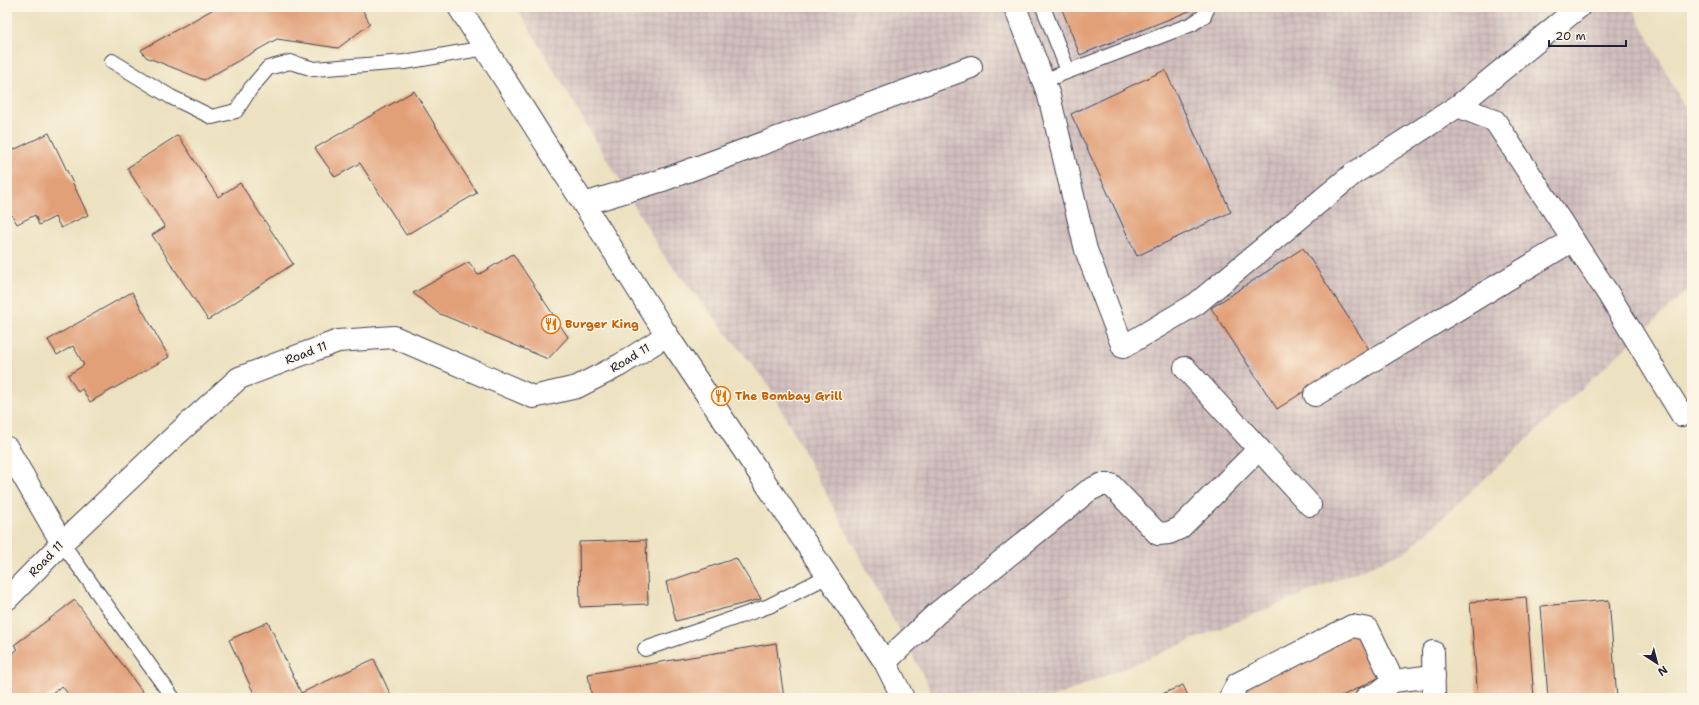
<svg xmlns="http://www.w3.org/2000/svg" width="1699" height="705" font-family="'Shantell Sans',sans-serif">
	<defs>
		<pattern id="industrial-grid" width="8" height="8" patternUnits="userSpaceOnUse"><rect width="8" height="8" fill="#d1bfbe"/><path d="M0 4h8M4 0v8" fill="none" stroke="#b3a4a4"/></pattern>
	</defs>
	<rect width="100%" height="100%" fill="#fcf5e5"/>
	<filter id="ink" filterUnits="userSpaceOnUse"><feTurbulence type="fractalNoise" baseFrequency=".025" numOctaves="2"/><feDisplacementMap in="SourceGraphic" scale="8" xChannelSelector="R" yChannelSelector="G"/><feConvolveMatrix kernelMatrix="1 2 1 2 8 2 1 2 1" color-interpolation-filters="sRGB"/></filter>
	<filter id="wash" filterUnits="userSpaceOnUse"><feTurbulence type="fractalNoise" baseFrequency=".012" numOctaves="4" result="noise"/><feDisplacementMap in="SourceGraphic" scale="16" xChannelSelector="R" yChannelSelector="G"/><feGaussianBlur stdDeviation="0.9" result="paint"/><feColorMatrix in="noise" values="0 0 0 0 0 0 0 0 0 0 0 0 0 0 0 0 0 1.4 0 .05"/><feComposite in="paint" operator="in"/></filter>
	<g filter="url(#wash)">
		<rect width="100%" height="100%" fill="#ece1c0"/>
		<polygon fill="url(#industrial-grid)" points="516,7 1632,7 1692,121 1692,286 1407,551 1052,698 935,698 767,383 664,256 540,46"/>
		<g id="blocks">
			<g fill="#e2a079">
				<polygon points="217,7 361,7 370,24 338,48 277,39 204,80 146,57 141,50"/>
				<polygon points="1061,7 1199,7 1080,55"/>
				<polygon points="1165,70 1231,212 1137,256 1071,114"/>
				<polygon points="7,91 11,99 7,100"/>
				<polygon points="414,91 477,193 406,235 360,163 335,177 315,148"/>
				<polygon points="49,133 88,215 61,228 55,217 39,225 35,215 17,224 12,215 7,217 7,153"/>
				<polygon points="178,135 218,197 240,183 293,264 208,320 152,235 165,227 127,168"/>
				<polygon points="1303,248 1369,349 1277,409 1211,308"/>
				<polygon points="513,254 568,337 548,359 438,313 413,293 469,262 478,275"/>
				<polygon points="132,292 169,357 90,402 82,389 78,392 68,375 84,365 73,346 57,355 48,340"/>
				<polygon points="646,540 648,604 580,607 579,542"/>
				<polygon points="736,558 761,599 676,621 666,582"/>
				<polygon points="1526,597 1534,698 1478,698 1470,602"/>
				<polygon points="75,600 147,698 71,698 62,686 45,698 7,698 7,658 18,649 14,645"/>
				<polygon points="1609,600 1617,698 1548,698 1541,606"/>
				<polygon points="268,622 301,693 374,659 392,698 256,698 229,640"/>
				<polygon points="1357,631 1380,677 1338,698 1238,698 1235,693"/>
				<polygon points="776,643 784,698 592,698 588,674"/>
				<polygon points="1183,685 1189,698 1153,698"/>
			</g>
		</g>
	</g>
	<g filter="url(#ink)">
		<use href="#blocks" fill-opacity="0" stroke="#403f4f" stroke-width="1"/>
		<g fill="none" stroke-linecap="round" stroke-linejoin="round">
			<defs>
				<g id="lane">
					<polyline points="1043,7 1068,71"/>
					<polyline points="112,61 171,97 212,117 236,111 251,88 268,68 290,62 314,69 405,62 485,48"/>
					<polyline points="1043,81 1192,24 1204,16 1208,7"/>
					<polyline points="62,543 173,698"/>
					<polyline points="645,649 769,606 828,576"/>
				</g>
				<g id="street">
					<polyline points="1015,7 1049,96 1086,250 1123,347 1196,304 1353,174 1458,106 1495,121 1609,295 1682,415"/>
					<polyline points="1458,106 1579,7"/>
					<polyline points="584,204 663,180 971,67"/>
					<polyline points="1185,368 1310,505"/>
					<polyline points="1315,395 1573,240"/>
					<polyline points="1433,652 1434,698"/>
					<polyline points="885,662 936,614 1088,491 1100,485 1111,485 1158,534 1169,533 1180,528 1259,449"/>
					<polyline points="1230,698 1237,684 1352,626 1368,629 1393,681"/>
					<polyline points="1366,698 1378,693 1393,681 1434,676"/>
				</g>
				<g id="secondary">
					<polyline points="459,7 663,329 885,662 903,698"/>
					<polyline points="7,448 62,543"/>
					<polyline points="7,599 62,543 176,435 239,378 338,341 394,337 533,397 577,387 620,365 667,335"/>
				</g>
			</defs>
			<use href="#lane" stroke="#403f4f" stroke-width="16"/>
			<use href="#street" stroke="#403f4f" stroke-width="24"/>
			<use href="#secondary" stroke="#403f4f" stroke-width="24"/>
			<use href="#lane" stroke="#fff" stroke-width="14"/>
			<use href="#street" stroke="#fff" stroke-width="22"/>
			<use href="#secondary" stroke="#fff" stroke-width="22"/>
		</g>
	</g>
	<defs>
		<symbol id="restaurant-ring" viewBox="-11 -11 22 22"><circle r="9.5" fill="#fcf5e5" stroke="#e8710a" stroke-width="1.5"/><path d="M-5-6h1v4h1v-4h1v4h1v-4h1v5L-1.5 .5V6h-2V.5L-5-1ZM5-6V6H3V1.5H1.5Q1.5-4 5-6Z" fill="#e8710a"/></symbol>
	</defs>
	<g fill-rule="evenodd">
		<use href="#restaurant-ring" x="540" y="313" width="22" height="22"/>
		<use href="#restaurant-ring" x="710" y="385" width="22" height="22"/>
	</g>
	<g text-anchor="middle" stroke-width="3" stroke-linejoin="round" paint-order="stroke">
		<g font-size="12" font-weight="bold" fill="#c56008" stroke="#fcf5e5" text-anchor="start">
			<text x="565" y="328">Burger King</text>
			<text x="735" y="400">The Bombay Grill</text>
		</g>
		<g font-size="12" fill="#22223b" stroke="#fcf5e5">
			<text transform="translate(306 353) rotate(-21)" y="4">Road 11</text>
			<text transform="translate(630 358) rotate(-31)" y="4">Road 11</text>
			<text transform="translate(46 559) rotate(-46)" y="4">Road 11</text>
		</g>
	</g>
	<rect width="1699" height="705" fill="none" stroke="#fcf5e5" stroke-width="24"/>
	<g transform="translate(1657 663) rotate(144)" stroke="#fcf5e5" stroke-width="3" paint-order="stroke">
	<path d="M0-3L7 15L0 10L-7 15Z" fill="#22223b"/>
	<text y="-6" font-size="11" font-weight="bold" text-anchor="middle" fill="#22223b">N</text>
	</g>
	<path d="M1549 40v6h77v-6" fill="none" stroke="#22223b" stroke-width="2"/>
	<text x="1555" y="40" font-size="12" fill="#22223b" stroke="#fcf5e5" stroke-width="3" paint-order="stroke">20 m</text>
</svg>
